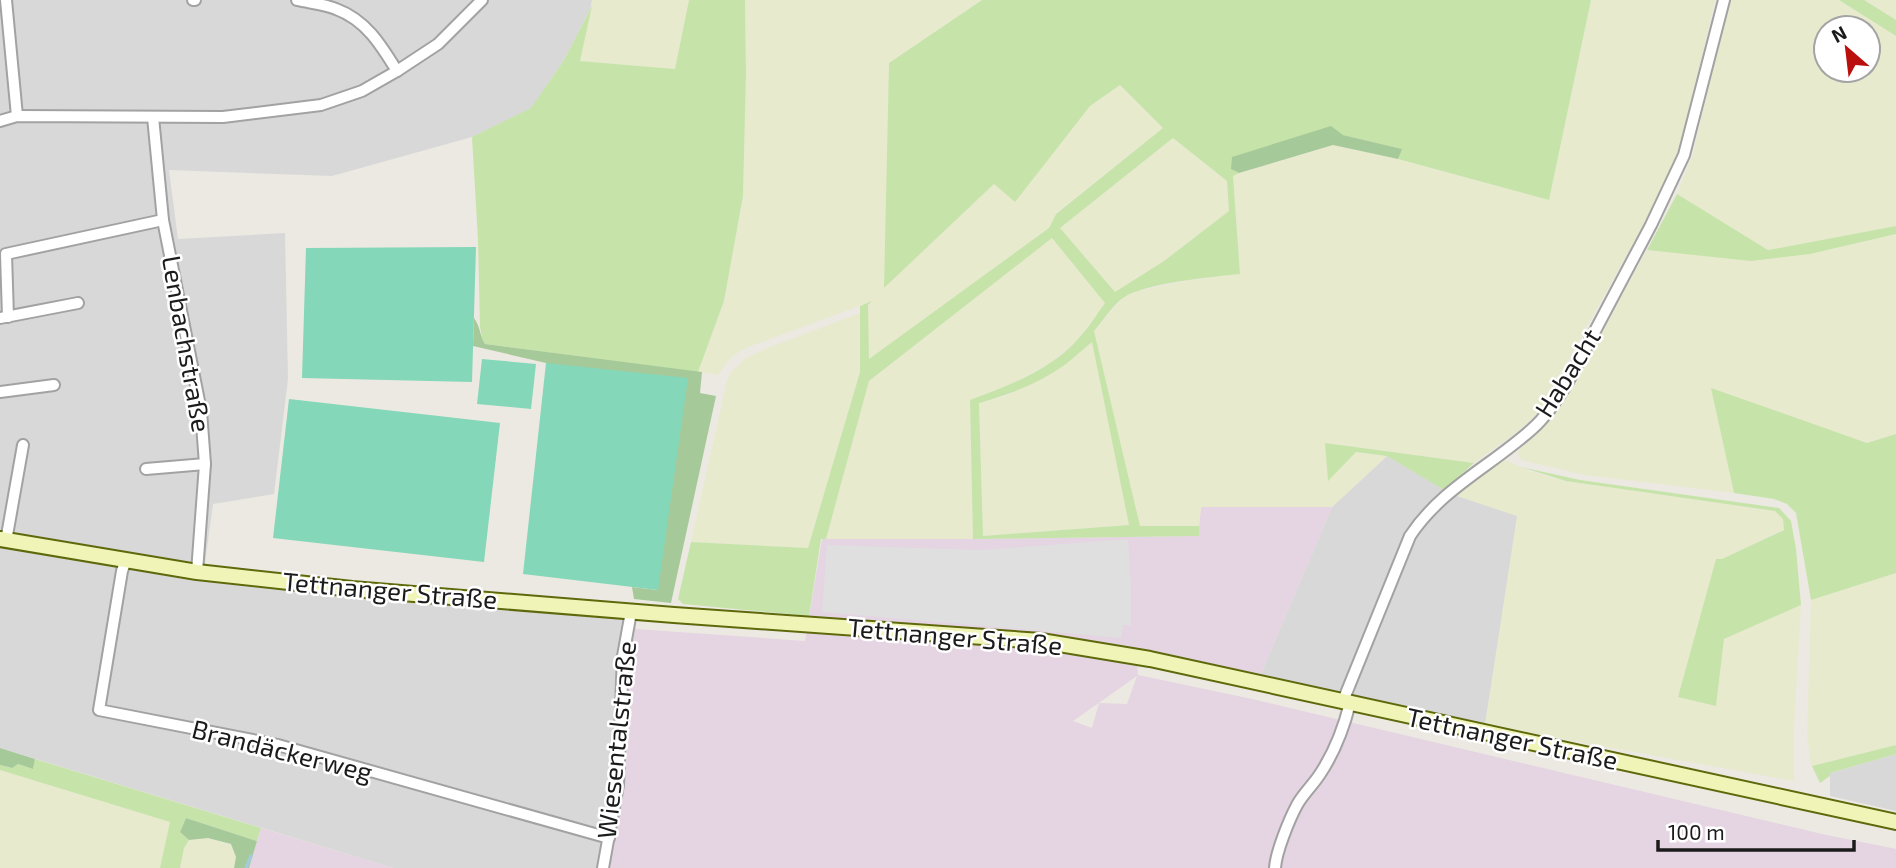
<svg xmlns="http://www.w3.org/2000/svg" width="1896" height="868" font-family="'Exo 2',sans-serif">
	<rect width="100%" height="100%" fill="#ece9e2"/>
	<g fill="#d9d8d8">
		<polygon points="0,0 592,0 592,6 564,60 531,109 472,137 332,176 169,170 178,239 285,233 288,379 274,494 213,504 203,578 628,611 636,629 605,868 393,868 0,748"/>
		<polygon points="1387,456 1454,495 1518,515 1485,725 1260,676 1332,507"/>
		<polygon points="1896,754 1896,811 1830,796 1830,773"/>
	</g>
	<g fill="#e5d4e2" fill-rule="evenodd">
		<path d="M1201,507H1332L1260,676L1136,651L1138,675L1252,699L1822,834L1896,849V868H605L636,629L805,641L822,539H981L1198,536ZM1137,676L1127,704L1099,703L1092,728L1073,721Z"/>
		<polygon points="261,828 393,868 249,868"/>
	</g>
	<g fill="#e8eace" fill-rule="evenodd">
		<polygon points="592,0 689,0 675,69 580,61"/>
		<polygon points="745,0 982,0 889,63 885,287 994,184 1015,201 1090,106 1120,85 1163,128 1056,213 1049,228 868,360 868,305 870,302 746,348 730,358 718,375 698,372 724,301 743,196 746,74"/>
		<polygon points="1591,0 1715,0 1678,159 1660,195 1539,412 1517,432 1474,463 1325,443 1356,452 1387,456 1332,507 1201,507 1199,526 1140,527 1093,332 1122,299 1137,291 1180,282 1240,273 1233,175 1333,145 1398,159 1549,200"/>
		<path d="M1729,0H1839L1896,36V226L1768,250L1677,194L1693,154ZM1826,28H1868V70H1826Z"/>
		<polygon points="1864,0 1896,0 1896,20"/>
		<polygon points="1173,138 1227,181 1229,211 1164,261 1115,292 1060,228"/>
		<polygon points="1896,234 1896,434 1867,443 1712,389 1734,493 1585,475 1521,460 1517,452 1546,423 1571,391 1646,251 1810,254"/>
		<polygon points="1052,237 1106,302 1078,340 1048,364 1010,385 970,401 973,539 826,539 869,381"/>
		<polygon points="860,313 860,372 808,548 691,542 727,381 732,371 746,358 765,349"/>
		<polygon points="1092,342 1129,525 983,536 979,403 1006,396 1067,363"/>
		<polygon points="1503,459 1532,472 1566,481 1775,511 1783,519 1784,529 1722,559 1678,696 1716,706 1724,639 1801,605 1794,726 1794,781 1485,725 1517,516 1454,495"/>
		<polygon points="1896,573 1896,745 1811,766 1807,736 1811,600"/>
		<polygon points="0,770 171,822 160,868 0,868"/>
		<polygon points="208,838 231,845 236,857 234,868 180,868 184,848 189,840"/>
	</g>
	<g fill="#c6e4aa" fill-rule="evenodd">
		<polygon points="689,0 745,0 746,74 743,196 724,301 698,372 485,344 482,338 480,327 478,240 472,137 531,108 564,60 592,6 580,61 675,69"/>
		<path d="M982,0H1591L1549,200L1398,159L1401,149L1343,135L1231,169L1239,173L1233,176L1240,274C1212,277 1144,283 1123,298C1112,306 1103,321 1094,331L1140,526H1199V536L973,539L970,400C1008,386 1051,370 1079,338C1089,327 1097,314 1105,303L1052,238L869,381L826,539H821L809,616L683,604L678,599L691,542L808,548L860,372V306L872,301L868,305L869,359L1049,228L1056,214L1163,128L1120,85L1090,106L1015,202L994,184L884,288L889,63ZM1173,138L1227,181L1229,211L1164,261L1115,292L1060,228ZM1092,342L1129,525L983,536L979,403C1010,394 1040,383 1066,364C1075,357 1083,349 1092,342Z"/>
		<polygon points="1839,0 1864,0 1896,20 1896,36"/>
		<polygon points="1677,194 1768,250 1896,226 1896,234 1810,254 1751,261 1647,250"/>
		<polygon points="1711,388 1867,443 1896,434 1896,573 1811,600 1796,513 1787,504 1774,499 1734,493"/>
		<polygon points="1325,443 1474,463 1444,490 1387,456 1356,452 1328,481"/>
		<polygon points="1521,467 1580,480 1779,508 1791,521 1796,549 1801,605 1724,639 1716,706 1678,697 1716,559 1722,559 1784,530 1783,519 1775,511 1566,481"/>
		<polygon points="1896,745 1896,754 1830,773 1830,776 1820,783 1812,766"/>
		<polygon points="35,759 261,828 257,841 186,818 180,832 189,840 184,848 180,868 160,868 170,822 0,770 0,765 11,768 18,764 33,769"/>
	</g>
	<g fill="#a6c999">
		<polygon points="1331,126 1343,135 1402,149 1398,159 1333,145 1239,173 1231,169 1232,157"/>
		<path d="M474,318C481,328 479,334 485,344L702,372L700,393L716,396L671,603L634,599L632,587L657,590L546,363L473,346Z"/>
		<polygon points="0,748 35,759 33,769 18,764 12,768 0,765"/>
		<polygon points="186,818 257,841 249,868 234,868 236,857 231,844 208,838 189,840 180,832"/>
	</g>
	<g fill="#84d7b8">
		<polygon points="476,247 472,382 302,378 306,248"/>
		<polygon points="482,359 536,364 531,409 477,404"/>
		<polygon points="546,363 688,378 658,590 523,574"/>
		<polygon points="289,399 500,423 484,562 273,538"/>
	</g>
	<polygon fill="#dfdfdf" points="1128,539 1131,587 1131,625 1123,625 1121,638 822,612 827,545 981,550"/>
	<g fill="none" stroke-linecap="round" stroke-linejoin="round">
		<polyline stroke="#a4cbd8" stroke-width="3.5" points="246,868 251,856"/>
		<defs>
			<g id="minor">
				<polyline points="6,0 17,116"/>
				<polyline points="193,0 195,0"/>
				<path d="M297,0C310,3 324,4 336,9C366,20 381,45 397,71"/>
				<polyline points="153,117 163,220 201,411 205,464 197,572"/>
				<polyline points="0,121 17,116 223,117 321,105 362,91 397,71 438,44 482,0"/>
				<polyline points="8,317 6,254 163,220"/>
				<polyline points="0,318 78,303"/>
				<polyline points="0,392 54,385"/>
				<polyline points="146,469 205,464"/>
				<polyline points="6,541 23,445"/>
				<polyline points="126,560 122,571 99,710 278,745 609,838"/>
				<path d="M1343,701L1410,536C1441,489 1491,466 1532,429C1547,416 1557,399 1568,382L1651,225L1684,155L1724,0"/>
				<polyline points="603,868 618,785 623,656 631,612"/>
				<path d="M1275,868C1276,852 1289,820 1297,805C1303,794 1313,785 1320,774C1334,753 1344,727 1350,703"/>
			</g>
			<polyline id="secondary" points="0,539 197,572 352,589 674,615 1041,641 1150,659 1896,822"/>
		</defs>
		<use href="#minor" stroke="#a2a2a2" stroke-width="14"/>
		<use href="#secondary" stroke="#5e690c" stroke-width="18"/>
		<use href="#minor" stroke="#fff" stroke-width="10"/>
		<use href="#secondary" stroke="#f1f4b7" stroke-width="14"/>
	</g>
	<g text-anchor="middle" stroke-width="5" stroke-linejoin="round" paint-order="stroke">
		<g font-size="26" fill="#1b1b1b" stroke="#fff">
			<text transform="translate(186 344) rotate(80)" y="9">Lenbachstraße</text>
			<text transform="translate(1568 373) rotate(-58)" y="9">Habacht</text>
			<text transform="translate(390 591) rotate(5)" y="9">Tettnanger Straße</text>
			<text transform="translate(955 637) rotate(5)" y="9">Tettnanger Straße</text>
			<text transform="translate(1512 739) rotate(12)" y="9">Tettnanger Straße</text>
			<text transform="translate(617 740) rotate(-84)" y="9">Wiesentalstraße</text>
			<text transform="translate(282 751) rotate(14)" y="9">Brandäckerweg</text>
		</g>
	</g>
	<g transform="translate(1847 49) rotate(332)"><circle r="33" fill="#ffffff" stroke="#a4a4a4" stroke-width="2"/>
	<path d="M0-5L12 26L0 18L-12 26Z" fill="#ba0f0d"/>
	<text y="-10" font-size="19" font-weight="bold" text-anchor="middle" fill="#1b1b1b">N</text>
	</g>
	<path d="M1658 840v10h196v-10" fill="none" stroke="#1b1b1b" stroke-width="3.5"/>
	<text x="1668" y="840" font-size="21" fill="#1b1b1b" stroke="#ffffff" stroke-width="5" paint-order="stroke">100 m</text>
</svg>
